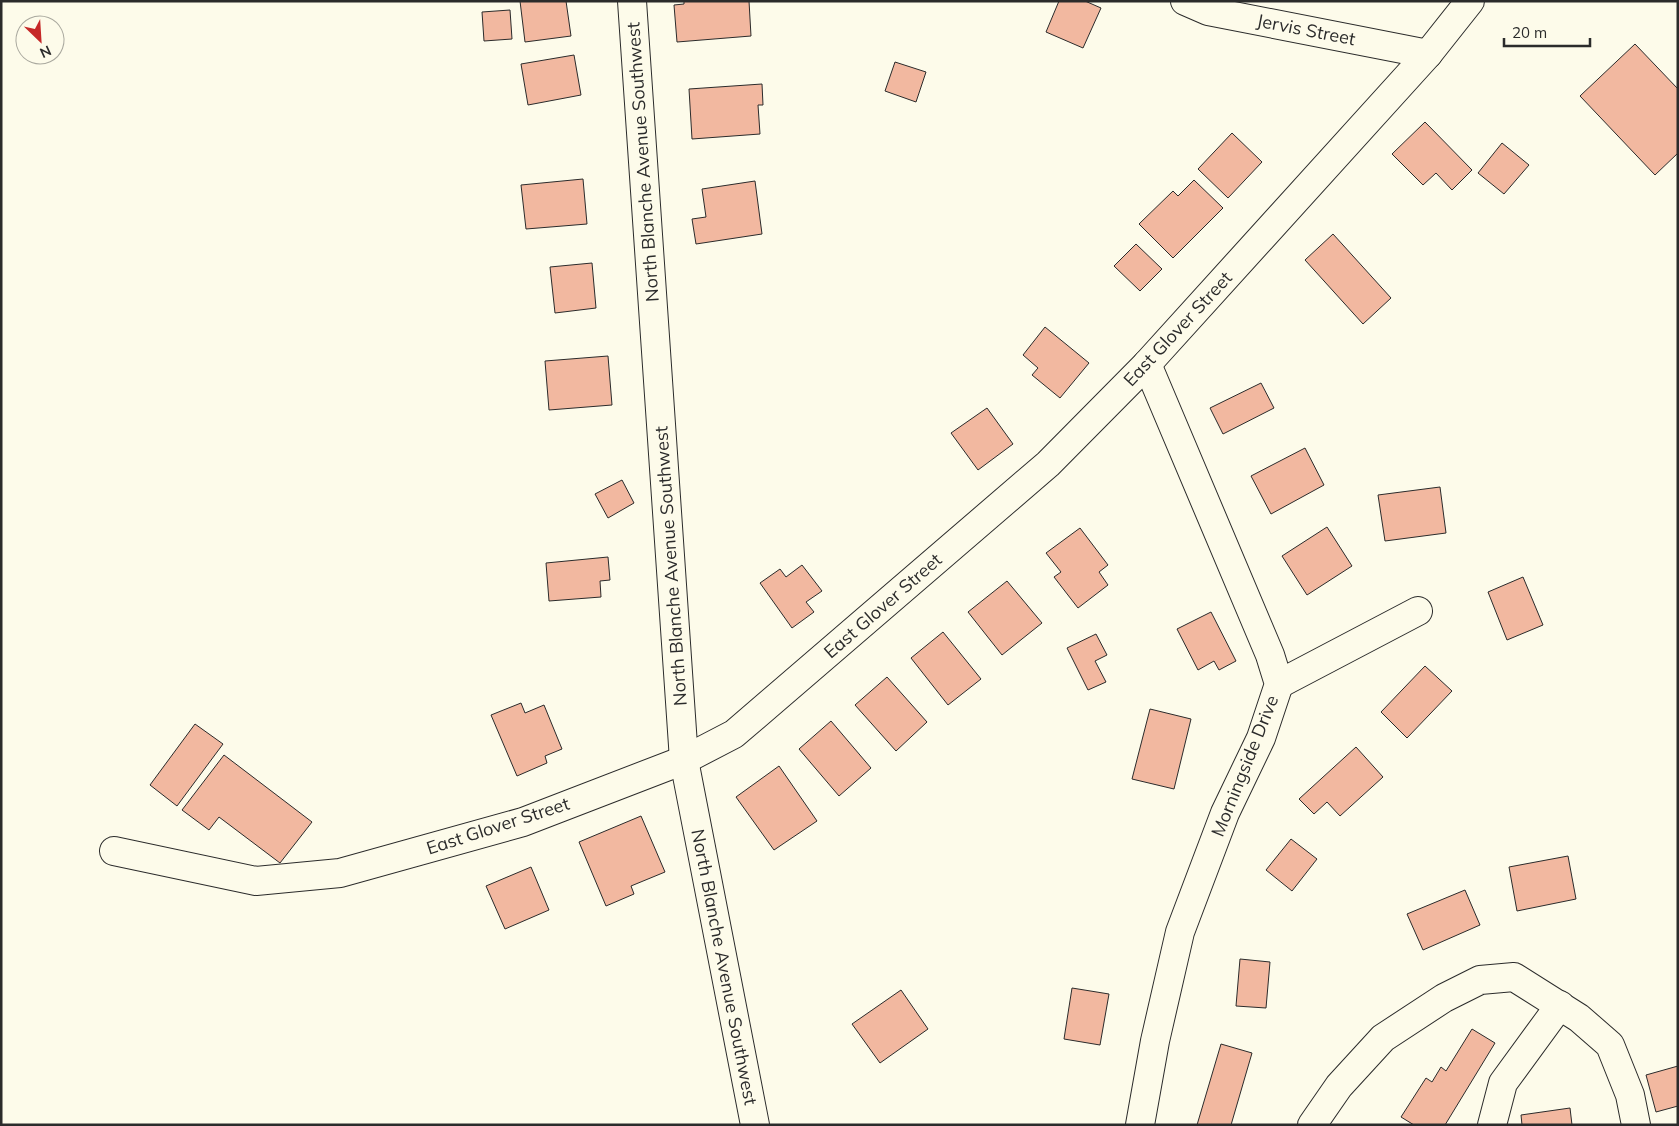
<svg xmlns="http://www.w3.org/2000/svg" width="1679" height="1126" font-family="Mulish,sans-serif">
	<rect width="100%" height="100%" fill="#fdfbea"/>
	<g fill="#f2b8a0" stroke="#2b2b2b">
		<polygon points="520,1 566,1 571,36 525,42"/>
		<polygon points="684,1 749,1 751,36 677,42 674,5 684,4"/>
		<polygon points="1059,1 1085,1 1101,8 1083,48 1046,32"/>
		<polygon points="510,10 512,39 484,41 482,12"/>
		<polygon points="1635,44 1678,89 1678,153 1655,175 1580,96"/>
		<polygon points="574,55 581,95 528,105 521,64"/>
		<polygon points="895,62 926,72 916,102 885,91"/>
		<polygon points="762,84 763,105 758,105 760,134 692,139 689,89"/>
		<polygon points="1425,122 1472,170 1452,190 1436,173 1423,185 1392,154"/>
		<polygon points="1232,133 1262,162 1228,198 1198,169"/>
		<polygon points="1502,143 1529,165 1504,194 1478,173"/>
		<polygon points="583,179 587,224 526,229 521,185"/>
		<polygon points="1194,180 1223,208 1173,258 1139,224 1173,191 1178,196"/>
		<polygon points="755,181 762,234 696,244 692,219 706,217 702,189"/>
		<polygon points="1333,234 1391,298 1363,324 1305,260"/>
		<polygon points="1136,244 1162,269 1140,291 1114,266"/>
		<polygon points="592,263 596,308 555,313 550,267"/>
		<polygon points="1045,327 1089,363 1060,398 1032,375 1038,368 1023,355"/>
		<polygon points="608,356 612,405 549,410 545,361"/>
		<polygon points="1261,383 1274,408 1223,434 1210,408"/>
		<polygon points="987,408 1013,444 978,470 951,433"/>
		<polygon points="1305,448 1324,485 1271,514 1251,476"/>
		<polygon points="622,480 634,503 608,518 595,494"/>
		<polygon points="1440,487 1446,533 1385,541 1378,495"/>
		<polygon points="1327,527 1352,566 1307,595 1282,556"/>
		<polygon points="1080,528 1108,565 1099,572 1108,585 1078,608 1054,577 1061,572 1046,553"/>
		<polygon points="608,557 610,580 600,581 601,597 549,601 546,563"/>
		<polygon points="802,565 822,591 806,602 814,612 792,628 760,583 780,569 786,577"/>
		<polygon points="1523,577 1543,625 1507,640 1488,592"/>
		<polygon points="1007,581 1042,623 1002,655 968,612"/>
		<polygon points="1211,612 1236,661 1219,670 1214,661 1198,670 1177,629"/>
		<polygon points="943,632 981,679 948,705 911,658"/>
		<polygon points="1096,634 1107,655 1095,661 1106,682 1088,690 1067,648"/>
		<polygon points="1425,666 1452,691 1407,738 1381,712"/>
		<polygon points="887,677 927,722 896,751 855,705"/>
		<polygon points="521,703 525,713 544,705 562,749 545,756 547,763 517,776 491,715"/>
		<polygon points="1150,709 1191,719 1174,789 1132,779"/>
		<polygon points="831,721 871,768 839,796 799,749"/>
		<polygon points="195,724 223,744 177,806 150,785"/>
		<polygon points="1356,747 1383,777 1340,816 1327,802 1314,814 1299,799"/>
		<polygon points="224,755 312,822 280,863 219,817 209,830 182,810"/>
		<polygon points="779,766 817,821 774,850 736,797"/>
		<polygon points="641,816 665,872 631,886 634,894 606,906 579,842"/>
		<polygon points="1291,839 1317,859 1292,891 1266,870"/>
		<polygon points="1568,856 1576,899 1517,911 1509,867"/>
		<polygon points="531,867 549,910 505,929 486,886"/>
		<polygon points="1465,890 1480,925 1423,950 1407,914"/>
		<polygon points="1240,959 1270,962 1266,1008 1236,1006"/>
		<polygon points="1072,988 1109,994 1100,1045 1064,1039"/>
		<polygon points="901,990 928,1029 880,1063 852,1024"/>
		<polygon points="1472,1029 1495,1043 1445,1125 1414,1125 1401,1117 1426,1078 1432,1082 1441,1067 1446,1071"/>
		<polygon points="1221,1044 1252,1053 1231,1125 1197,1125"/>
		<polygon points="1678,1066 1678,1106 1656,1112 1646,1075"/>
		<polygon points="1570,1108 1572,1125 1522,1125 1521,1115"/>
	</g>
	<g fill="none" stroke-linecap="round" stroke-linejoin="round">
		<defs>
			<g id="minor">
				<polyline points="632,1 684,760 755,1125"/>
				<polyline points="1185,1 1208,11 1428,54"/>
				<polyline points="1279,684 1418,611"/>
				<polyline points="114,851 256,881 340,873 523,822 684,760 734,734 1048,464 1147,364 1428,54 1470,1"/>
				<polyline points="1140,1125 1155,1041 1180,932 1225,813 1261,738 1279,684 1270,655 1147,364"/>
				<polyline points="1312,1125 1339,1086 1383,1038 1444,998 1480,980 1514,977 1579,1018 1610,1045 1630,1095 1636,1125"/>
				<polyline points="1492,1125 1503,1083 1560,1005"/>
			</g>
		</defs>
		<use href="#minor" stroke="#2b2b2b" stroke-width="30"/>
		<use href="#minor" stroke="#fdfbea" stroke-width="28"/>
	</g>
	<g text-anchor="middle" stroke-width="4" stroke-linejoin="round" paint-order="stroke">
		<g font-size="18" fill="#2b2b2b" stroke="#fdfbea">
			<text transform="translate(1306 30) rotate(11)" y="6">Jervis Street</text>
			<text transform="translate(643 162) rotate(-94)" y="6">North Blanche Avenue Southwest</text>
			<text transform="translate(1178 329) rotate(-47)" y="6">East Glover Street</text>
			<text transform="translate(671 566) rotate(-94)" y="6">North Blanche Avenue Southwest</text>
			<text transform="translate(883 606) rotate(-41)" y="6">East Glover Street</text>
			<text transform="translate(1245 766) rotate(-68)" y="6">Morningside Drive</text>
			<text transform="translate(498 826) rotate(-18)" y="6">East Glover Street</text>
			<text transform="translate(724 967) rotate(79)" y="6">North Blanche Avenue Southwest</text>
		</g>
	</g>
	<rect width="1679" height="1126" fill="none" stroke="#2b2b2b" stroke-width="5"/>
	<g transform="translate(40 40) rotate(155)"><circle r="24" fill="#fdfbea" stroke="#a9a89e"/>
	<path d="M0-4L9 19L0 12L-9 19Z" fill="#c62828"/>
	<text y="-8" font-size="14" font-weight="bold" text-anchor="middle" fill="#2b2b2b">N</text>
	</g>
	<path d="M1504 38v8h86v-8" fill="none" stroke="#2b2b2b" stroke-width="2.5"/>
	<text x="1512" y="38" font-size="15" fill="#2b2b2b" stroke="#fdfbea" stroke-width="4" paint-order="stroke">20 m</text>
</svg>
